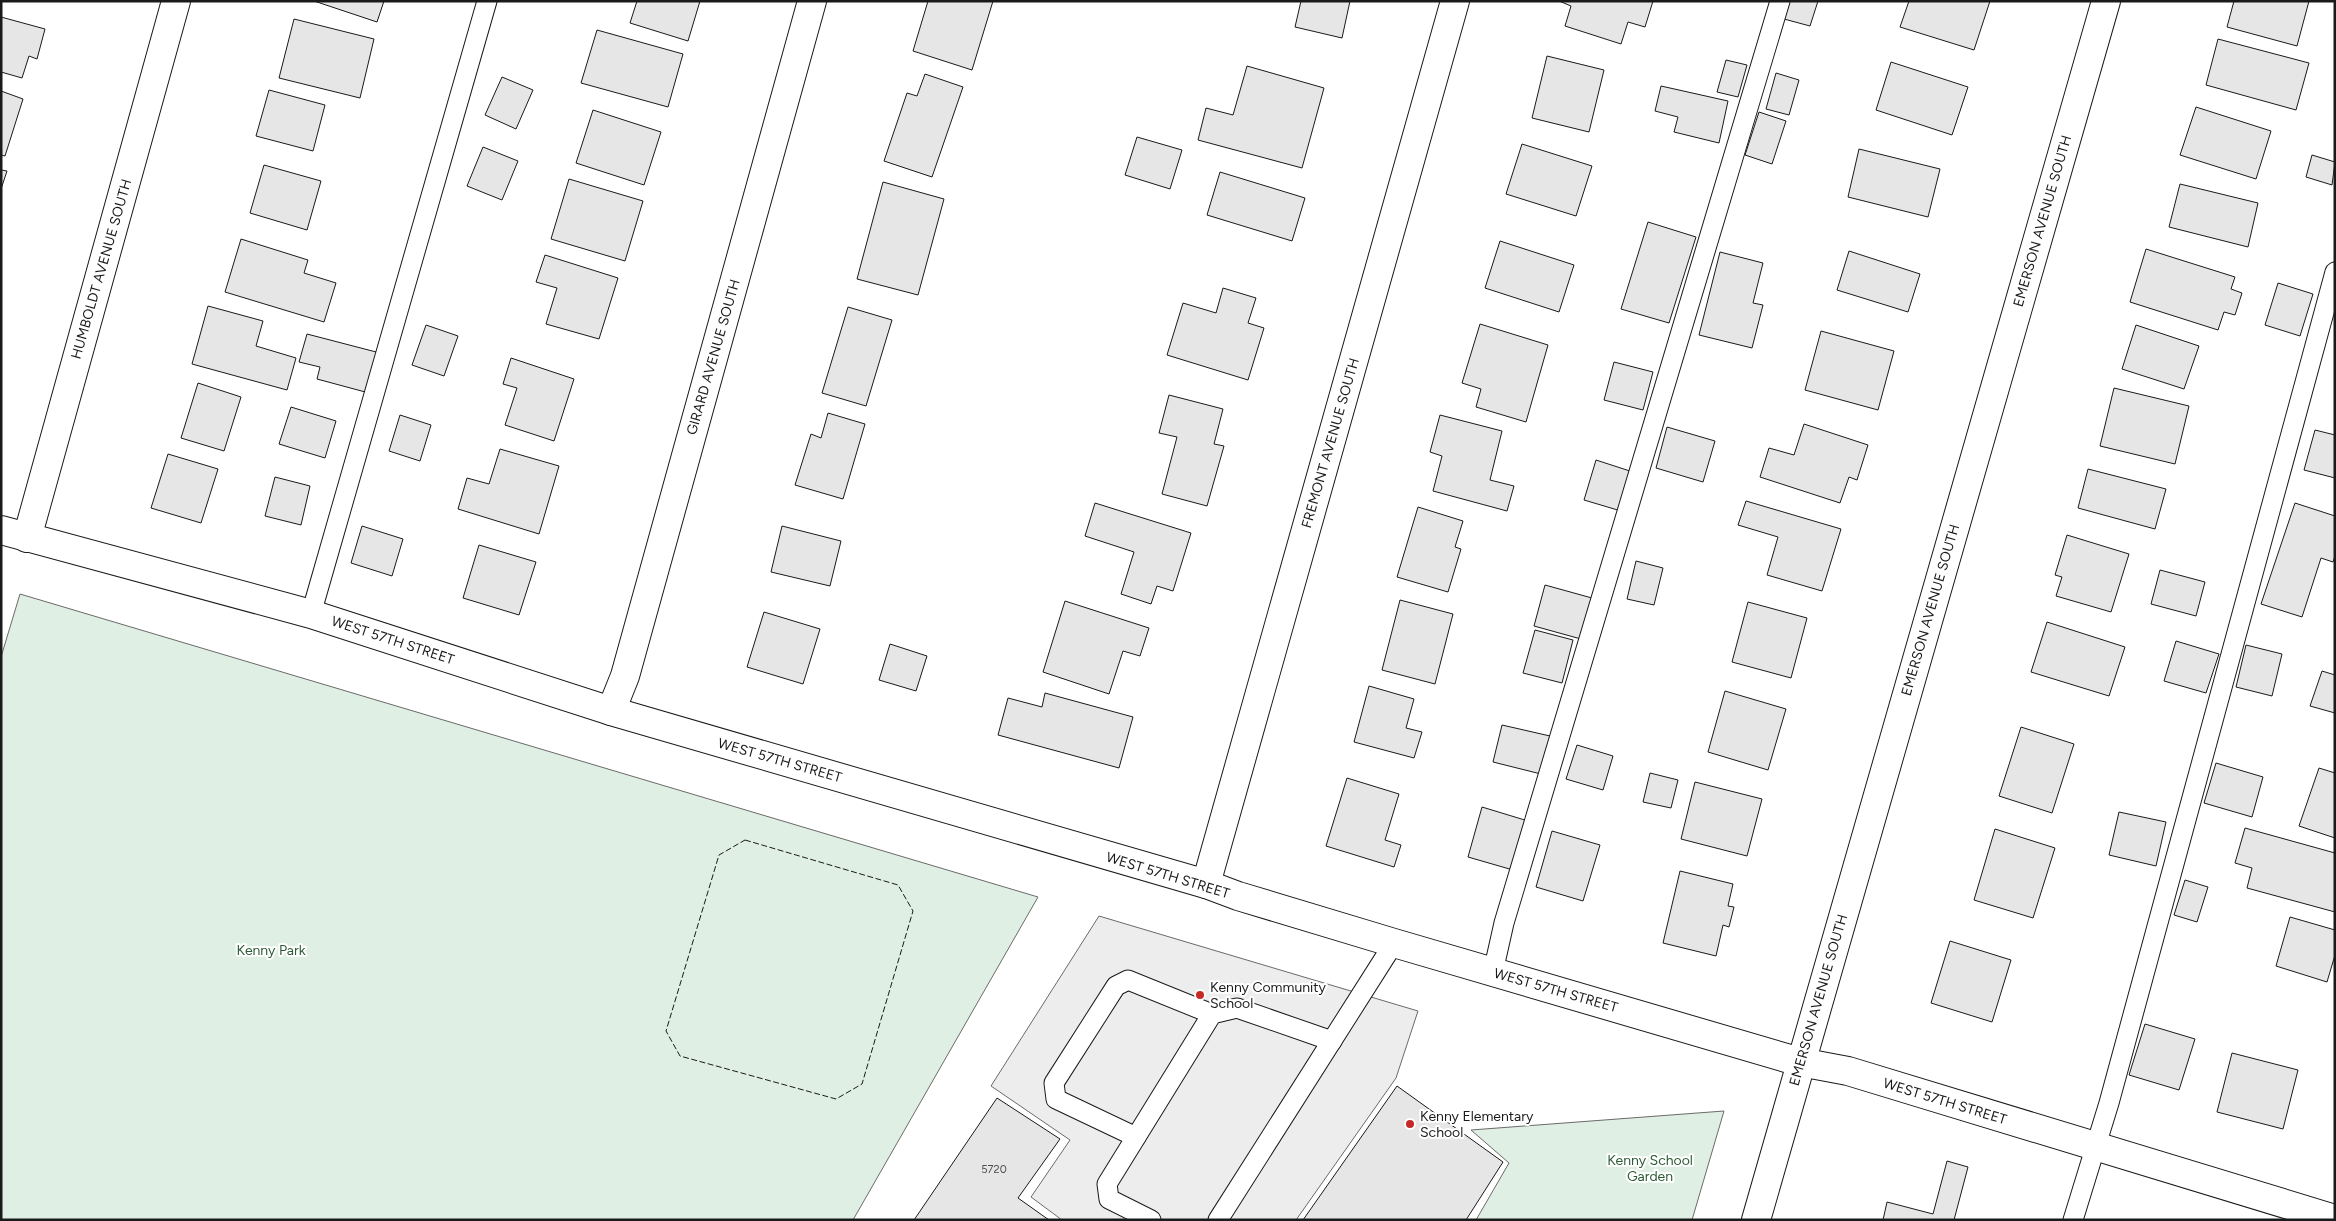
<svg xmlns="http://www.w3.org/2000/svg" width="2336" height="1221" font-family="Figtree,sans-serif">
	<rect width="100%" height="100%" fill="#fff"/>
	<g fill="#e0efe3" stroke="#6a6a6a">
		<polygon points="20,594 1038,897 853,1220 1,1220 1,657"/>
		<polygon points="1724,1111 1692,1220 1476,1220 1509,1163 1471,1130"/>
	</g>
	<polygon fill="#ededed" stroke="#6a6a6a" points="1099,916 1418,1011 1396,1078 1296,1220 1062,1220 1031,1197 1070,1140 991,1086"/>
	<g fill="#e6e6e6" stroke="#1a1a1a">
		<polygon points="314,1 384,1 377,22"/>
		<polygon points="637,1 700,1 688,41 630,23"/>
		<polygon points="928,1 993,1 972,70 913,51"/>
		<polygon points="1301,1 1350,1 1342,38 1295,27"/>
		<polygon points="1559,1 1653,1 1645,27 1628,22 1621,44 1565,26 1571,6"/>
		<polygon points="1789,1 1818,1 1810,26 1784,19"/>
		<polygon points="1909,1 1990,1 1974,50 1900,27"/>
		<polygon points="2234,1 2309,1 2297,46 2227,27"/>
		<polygon points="1,17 45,29 37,59 29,56 22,78 1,72"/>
		<polygon points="294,19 374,39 360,98 279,78"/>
		<polygon points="597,30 683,54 668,107 581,83"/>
		<polygon points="2218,39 2309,63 2296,110 2206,85"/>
		<polygon points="1547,56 1604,70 1589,132 1532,118"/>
		<polygon points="1726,60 1747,65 1738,97 1717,92"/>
		<polygon points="1891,62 1968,87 1952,135 1876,110"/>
		<polygon points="1247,66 1324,88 1302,168 1198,140 1206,108 1233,115"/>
		<polygon points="1776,73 1799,80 1789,115 1766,109"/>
		<polygon points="925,74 963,87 932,177 884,161 907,93 917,96"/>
		<polygon points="502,77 533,90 516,129 485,115"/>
		<polygon points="1661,86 1728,101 1719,143 1674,132 1678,117 1655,111"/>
		<polygon points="269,90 325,105 313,151 256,136"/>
		<polygon points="1,91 23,99 5,156 1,155"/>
		<polygon points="2196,107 2271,131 2256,179 2180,155"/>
		<polygon points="593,110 661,132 644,185 576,163"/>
		<polygon points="1759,112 1786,121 1772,164 1745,155"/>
		<polygon points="1137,137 1182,150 1170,189 1125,175"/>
		<polygon points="1522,144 1592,166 1576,216 1506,194"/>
		<polygon points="483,147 518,161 502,200 467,186"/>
		<polygon points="1859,149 1940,169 1928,217 1848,197"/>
		<polygon points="2312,155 2335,162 2332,185 2306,177"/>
		<polygon points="264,165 321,181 307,230 250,213"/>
		<polygon points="1,170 7,171 1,189"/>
		<polygon points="1220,172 1305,198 1292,241 1207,215"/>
		<polygon points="569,179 643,201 625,261 551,239"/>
		<polygon points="883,182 944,199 918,295 857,279"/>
		<polygon points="2180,184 2258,203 2248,247 2169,227"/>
		<polygon points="1648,222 1696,237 1669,323 1621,309"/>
		<polygon points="241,239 308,260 304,273 336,283 324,322 225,292"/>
		<polygon points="1500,241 1574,265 1559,312 1485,288"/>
		<polygon points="2146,249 2235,277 2231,289 2242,293 2235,315 2224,312 2218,330 2130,302"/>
		<polygon points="1849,251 1920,274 1908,312 1837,290"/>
		<polygon points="1720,252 1763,263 1753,303 1763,305 1752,348 1699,335"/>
		<polygon points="545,255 618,278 599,339 546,324 557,288 536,282"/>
		<polygon points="2278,283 2313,294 2300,336 2265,325"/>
		<polygon points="1223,288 1256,298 1248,323 1264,328 1248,380 1167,355 1183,303 1216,313"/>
		<polygon points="208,306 263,321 256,346 296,358 287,390 192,364"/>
		<polygon points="848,307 892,320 866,406 822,393"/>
		<polygon points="1480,324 1548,345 1526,422 1476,407 1481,389 1462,383"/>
		<polygon points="426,325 458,336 444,376 412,365"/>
		<polygon points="2136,325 2199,346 2184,389 2122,369"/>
		<polygon points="1821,331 1894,351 1878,410 1805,390"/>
		<polygon points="307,334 380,353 369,393 317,379 320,367 299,362"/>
		<polygon points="511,358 574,379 554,441 505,425 517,388 503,384"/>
		<polygon points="1614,362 1653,372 1643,410 1604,400"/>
		<polygon points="198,383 241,397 224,451 181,438"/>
		<polygon points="2114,388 2189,406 2175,464 2100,446"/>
		<polygon points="1169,395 1223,409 1214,444 1224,446 1207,506 1162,494 1177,437 1159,433"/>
		<polygon points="291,407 336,421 325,458 279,444"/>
		<polygon points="828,413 865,424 843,499 795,485 811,434 821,438"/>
		<polygon points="400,415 431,425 420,461 389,451"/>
		<polygon points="1440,415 1502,431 1490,480 1514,486 1507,511 1433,491 1442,456 1430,452"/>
		<polygon points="1804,424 1868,445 1857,480 1849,477 1840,503 1760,477 1769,448 1794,455"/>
		<polygon points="1667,427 1715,441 1703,482 1656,468"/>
		<polygon points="2315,430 2335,435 2335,478 2304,470"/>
		<polygon points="500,449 559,466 539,534 458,509 467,478 489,484"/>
		<polygon points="168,454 218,469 201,523 151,508"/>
		<polygon points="1596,460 1633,472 1621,511 1584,500"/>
		<polygon points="2088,469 2166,489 2155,529 2078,508"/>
		<polygon points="275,477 310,486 301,525 265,516"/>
		<polygon points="1746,501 1841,529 1822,591 1767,575 1778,537 1738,525"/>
		<polygon points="1095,503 1191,533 1173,591 1157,586 1151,604 1121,594 1134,552 1085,536"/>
		<polygon points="2295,503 2335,516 2335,556 2333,562 2321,558 2302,617 2261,604"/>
		<polygon points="1418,507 1463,521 1455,547 1461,549 1448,592 1397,577"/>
		<polygon points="362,526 403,539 392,576 351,563"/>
		<polygon points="782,526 841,541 830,586 771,572"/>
		<polygon points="2067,535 2129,554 2111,612 2056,596 2062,577 2055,575"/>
		<polygon points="479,545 536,562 519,615 463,598"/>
		<polygon points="1636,561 1663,568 1654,605 1627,599"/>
		<polygon points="2160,570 2205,582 2196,616 2151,604"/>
		<polygon points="1545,585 1592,598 1581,639 1534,626"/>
		<polygon points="1400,600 1453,614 1435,684 1382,670"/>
		<polygon points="1065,601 1149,628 1140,656 1123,651 1109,694 1043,672"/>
		<polygon points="1748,602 1807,618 1791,678 1732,662"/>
		<polygon points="764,612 820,629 803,684 747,667"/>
		<polygon points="2047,622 2125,647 2109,696 2031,672"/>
		<polygon points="1535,630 1573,640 1562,683 1523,673"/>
		<polygon points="2176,641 2219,654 2206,693 2164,681"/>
		<polygon points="890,644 927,656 916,691 879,680"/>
		<polygon points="2246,645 2282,654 2272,696 2236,687"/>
		<polygon points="2322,671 2335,675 2335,713 2310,706"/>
		<polygon points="1369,686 1414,699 1406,728 1422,732 1414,758 1354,742"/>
		<polygon points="1725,691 1786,709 1768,770 1708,752"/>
		<polygon points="1045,693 1133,717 1119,768 998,735 1008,698 1042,707"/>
		<polygon points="1502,725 1550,736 1541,774 1493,762"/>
		<polygon points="2021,727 2074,744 2052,813 1999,796"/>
		<polygon points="1577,745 1613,756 1603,790 1566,779"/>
		<polygon points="2216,763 2263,777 2252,817 2204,803"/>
		<polygon points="2319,768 2335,773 2335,838 2299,826"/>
		<polygon points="1650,773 1678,780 1671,808 1643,802"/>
		<polygon points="1347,778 1399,794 1385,840 1401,845 1394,867 1326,846"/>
		<polygon points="1695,782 1762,799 1747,856 1681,839"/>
		<polygon points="1482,807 1528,821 1513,870 1468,857"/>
		<polygon points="2119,812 2166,822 2156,866 2109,855"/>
		<polygon points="2245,828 2335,853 2335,912 2247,888 2252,868 2235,863"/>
		<polygon points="1995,829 2055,848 2033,918 1974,900"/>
		<polygon points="1552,831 1600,845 1583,901 1536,887"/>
		<polygon points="1680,871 1733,884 1728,906 1734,907 1729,927 1723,925 1716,956 1663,943"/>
		<polygon points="2185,880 2208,887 2197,922 2174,915"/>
		<polygon points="2290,917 2335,930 2335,955 2327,982 2276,966"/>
		<polygon points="1950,941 2011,960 1992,1022 1931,1003"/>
		<polygon points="2145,1024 2195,1039 2179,1090 2129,1075"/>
		<polygon points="2232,1053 2298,1070 2283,1129 2217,1112"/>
		<polygon points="1397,1086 1503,1162 1466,1220 1303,1220"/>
		<polygon points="997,1098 1060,1139 1018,1198 1049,1220 914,1220"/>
		<polygon points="1947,1161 1968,1167 1954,1220 1883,1220 1887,1202 1933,1214"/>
	</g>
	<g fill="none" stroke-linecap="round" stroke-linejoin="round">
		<defs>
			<g id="lane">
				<polyline points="311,614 487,1"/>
				<polyline points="1493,972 1504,923 1780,1"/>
				<polyline points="1136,1137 1056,1099 1054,1083 1116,986 1128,980 1212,1014"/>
				<polyline points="1151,1220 1109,1199 1107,1184 1212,1014 1237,1008 1332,1041"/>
				<polyline points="1218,1220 1394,943"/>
				<polyline points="2073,1220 2109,1103 2335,272"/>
			</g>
			<g id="street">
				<polyline points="1,530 311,614 611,711 1206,884 1238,896 1394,943 1800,1062 1848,1071 2335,1219"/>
				<polyline points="27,538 176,1"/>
				<polyline points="611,711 625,676 812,1"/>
				<polyline points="1206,884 1455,1"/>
				<polyline points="1756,1220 2106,1"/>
			</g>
		</defs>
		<use href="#lane" stroke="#1a1a1a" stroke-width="21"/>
		<use href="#street" stroke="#1a1a1a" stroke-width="30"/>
		<use href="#lane" stroke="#fff" stroke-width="19"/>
		<use href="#street" stroke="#fff" stroke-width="28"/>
		<polygon stroke="#1a1a1a" stroke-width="1" stroke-dasharray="6 2.5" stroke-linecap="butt" points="745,840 898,885 913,911 862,1084 836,1099 680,1056 666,1031 719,855"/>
	</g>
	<g fill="#c62828" stroke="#fff" stroke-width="2">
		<circle cx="1200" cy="995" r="5"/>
		<circle cx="1410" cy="1124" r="5"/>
	</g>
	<g text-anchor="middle" stroke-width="4" stroke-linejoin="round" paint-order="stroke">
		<g font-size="11" fill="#4d4d4d">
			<text x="994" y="1173">5720</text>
		</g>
		<g font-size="14" fill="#1a1a1a" stroke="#fff">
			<text transform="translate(2042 221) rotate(-74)" y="5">EMERSON AVENUE SOUTH</text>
			<text transform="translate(101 269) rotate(-74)" y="5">HUMBOLDT AVENUE SOUTH</text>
			<text transform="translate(713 357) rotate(-74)" y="5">GIRARD AVENUE SOUTH</text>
			<text transform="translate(1330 443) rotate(-74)" y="5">FREMONT AVENUE SOUTH</text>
			<text transform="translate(1930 610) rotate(-74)" y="5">EMERSON AVENUE SOUTH</text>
			<text transform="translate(393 640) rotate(18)" y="5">WEST 57TH STREET</text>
			<text transform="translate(780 760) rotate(16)" y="5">WEST 57TH STREET</text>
			<text transform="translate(1168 875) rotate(17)" y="5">WEST 57TH STREET</text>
			<text transform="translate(1556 990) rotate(16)" y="5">WEST 57TH STREET</text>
			<text transform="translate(1818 1000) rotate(-74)" y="5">EMERSON AVENUE SOUTH</text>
			<text transform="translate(1945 1101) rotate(17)" y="5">WEST 57TH STREET</text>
		</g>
		<g font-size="14" fill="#2b5a34" stroke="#fff">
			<text x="271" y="955">Kenny Park</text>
			<text x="1650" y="1165">Kenny School<tspan x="1650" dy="16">Garden</tspan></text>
		</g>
		<g font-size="14" fill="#1a1a1a" stroke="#fff" text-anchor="start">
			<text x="1210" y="992">Kenny Community<tspan x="1210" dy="16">School</tspan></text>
			<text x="1420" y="1121">Kenny Elementary<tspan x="1420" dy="16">School</tspan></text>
		</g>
	</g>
	<rect width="2336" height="1221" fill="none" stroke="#1a1a1a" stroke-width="5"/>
</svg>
